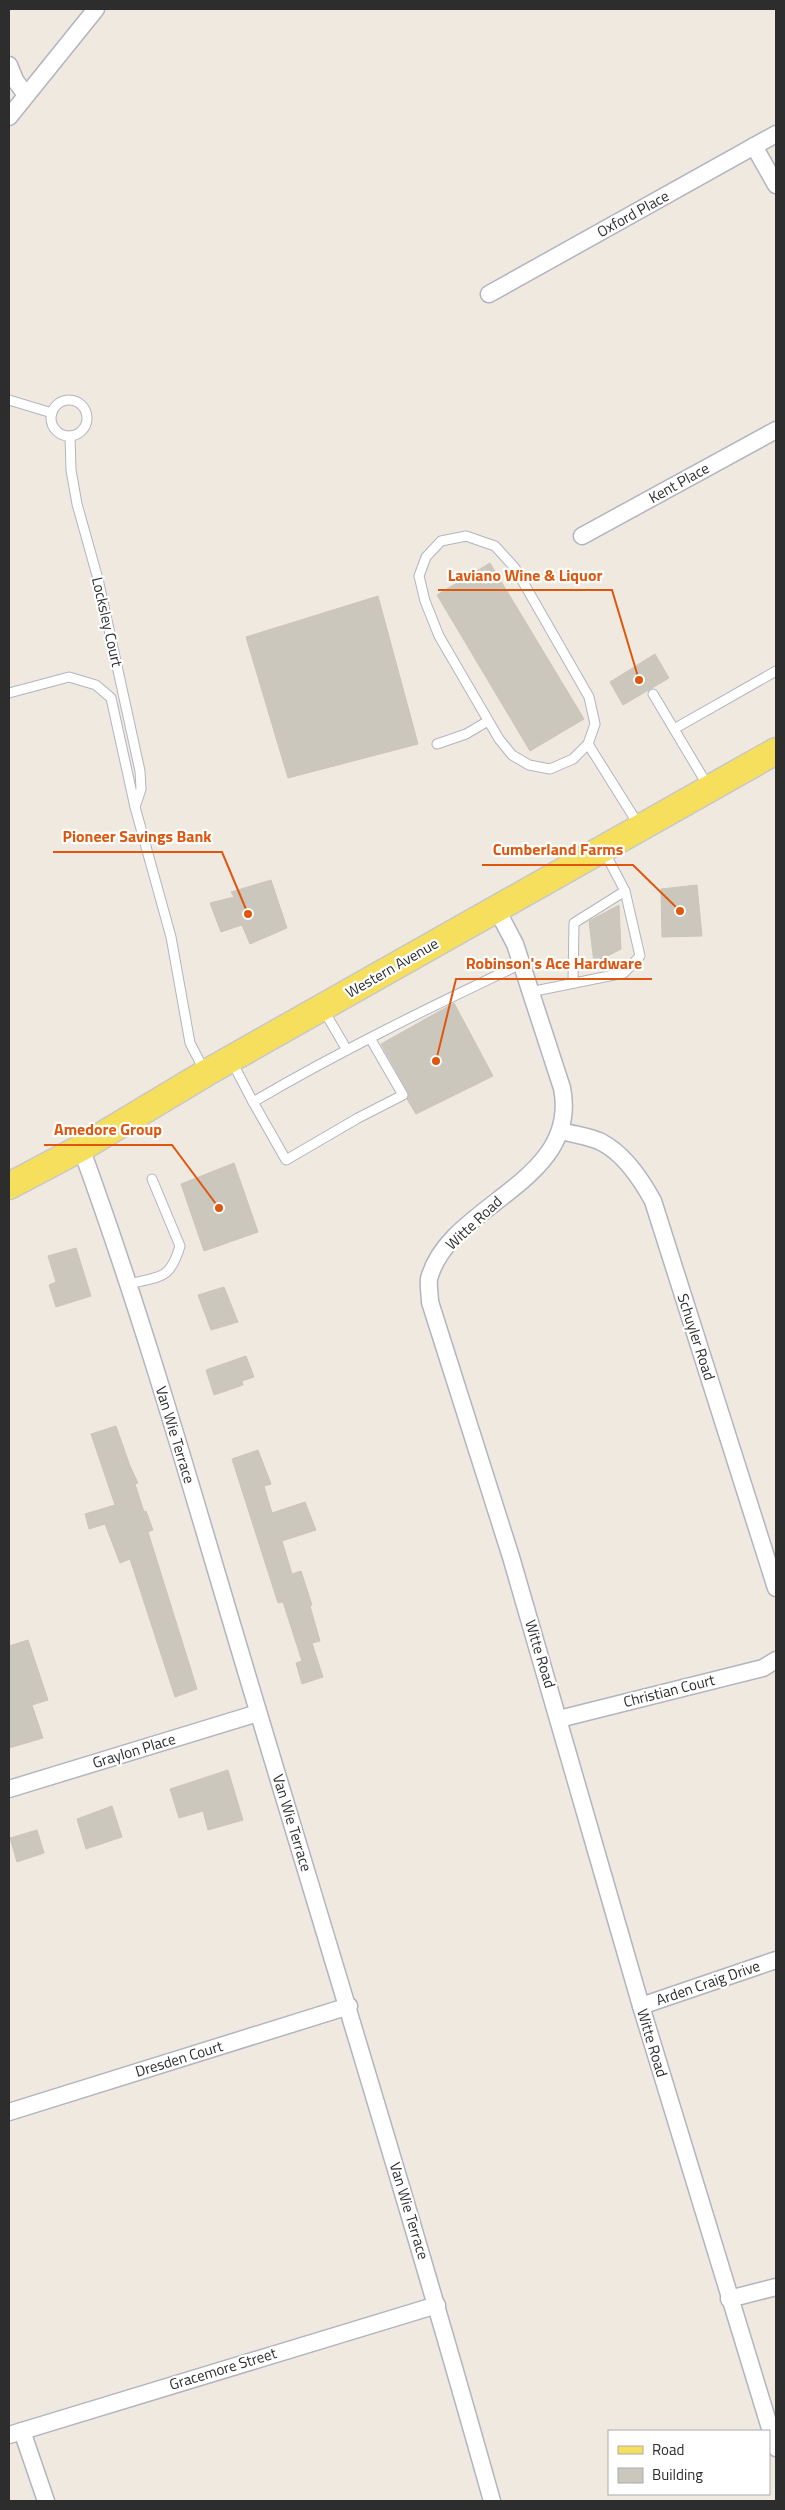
<svg xmlns="http://www.w3.org/2000/svg" width="785" height="2510" font-family="'Titillium Web',sans-serif">
	<rect width="100%" height="100%" fill="#efe9df"/>
	<g fill="#cbc7bd" stroke="#cbc6b8">
		<polygon points="490,563 584,719 530,751 437,595"/>
		<polygon points="378,596 418,744 288,778 246,637"/>
		<polygon points="655,654 669,678 623,705 610,682"/>
		<polygon points="271,880 287,928 250,944 242,925 221,932 210,903 234,897 231,892"/>
		<polygon points="697,885 702,936 662,937 661,889"/>
		<polygon points="619,905 621,949 594,963 589,921"/>
		<polygon points="454,1003 493,1076 416,1114 407,1099 408,1092 381,1044"/>
		<polygon points="234,1163 258,1232 204,1251 181,1184"/>
		<polygon points="76,1248 91,1296 56,1307 49,1285 56,1282 48,1256"/>
		<polygon points="224,1287 238,1322 211,1330 198,1295"/>
		<polygon points="246,1356 254,1377 242,1381 243,1385 214,1395 206,1370"/>
		<polygon points="116,1426 130,1466 138,1483 135,1484 144,1512 146,1511 153,1530 148,1532 197,1689 175,1697 130,1559 120,1563 105,1524 89,1529 85,1514 115,1505 91,1434"/>
		<polygon points="258,1450 271,1484 264,1486 272,1513 305,1502 316,1530 282,1541 292,1574 301,1571 312,1605 310,1606 320,1641 312,1643 323,1677 302,1684 296,1663 302,1661 283,1602 278,1603 232,1459"/>
		<polygon points="28,1640 48,1700 32,1705 43,1738 9,1748 9,1646"/>
		<polygon points="228,1770 243,1820 208,1830 203,1811 179,1818 170,1789"/>
		<polygon points="112,1806 122,1837 86,1849 77,1819"/>
		<polygon points="37,1830 44,1853 17,1862 10,1838"/>
	</g>
	<g fill="none" stroke-linecap="round" stroke-linejoin="round">
		<defs>
			<g id="service">
				<polyline points="9,400 52,413"/>
				<circle cx="69" cy="418" r="18"/>
				<polyline points="70,436 71,470 77,504 98,579 140,771 141,789 135,807"/>
				<polygon points="466,536 495,546 515,568 589,697 595,724 588,744 573,759 550,769 529,765 512,755 499,739 439,636 425,601 419,576 426,557 441,541"/>
				<polyline points="9,693 69,677 96,685 111,698 135,807 171,937 190,1043 204,1070"/>
				<polyline points="653,694 708,786"/>
				<polyline points="674,729 776,671"/>
				<polyline points="437,744 466,734 488,721"/>
				<polyline points="588,744 640,827"/>
				<polyline points="604,851 625,891"/>
				<polyline points="530,992 624,973 640,956 625,891 574,923 573,983"/>
				<polyline points="323,1009 347,1050"/>
				<path d="M370,1038L403,1095L358,1118L286,1160L253,1102C340,1051 430,1007 521,964"/>
				<polyline points="231,1060 253,1102"/>
				<path d="M129,1284C161,1276 170,1280 180,1246L152,1179"/>
			</g>
			<g id="minor">
				<polyline points="9,65 15,80 26,95"/>
				<polyline points="9,117 96,9"/>
				<polyline points="754,146 776,185"/>
				<polyline points="489,294 776,134"/>
				<polyline points="582,536 776,430"/>
				<path d="M496,908L515,944L562,1088C581,1183 448,1204 429,1279C428,1286 430,1295 430,1302L511,1557L641,2006L776,2448"/>
				<path d="M562,1131C574,1135 591,1136 603,1143C625,1155 641,1179 653,1201L776,1588"/>
				<path d="M81,1148C149,1333 201,1523 258,1711C337,1974 418,2237 492,2501"/>
				<polyline points="559,1719 763,1668 776,1660"/>
				<polyline points="9,1789 258,1713"/>
				<polyline points="641,2006 776,1960"/>
				<polyline points="9,2112 349,2006"/>
				<polyline points="729,2299 776,2287"/>
				<polyline points="22,2431 46,2501"/>
				<polyline points="9,2435 437,2305"/>
			</g>
			<polyline id="primary" points="9,1186 81,1148 206,1073 776,751"/>
		</defs>
		<use href="#service" stroke="#b3b4c1" stroke-width="11"/>
		<use href="#minor" stroke="#b3b4c1" stroke-width="19"/>
		<use href="#primary" stroke="#c8c8c8" stroke-width="29"/>
		<use href="#service" stroke="#fff" stroke-width="9"/>
		<use href="#minor" stroke="#fff" stroke-width="16"/>
		<use href="#primary" stroke="#f6df5d" stroke-width="26"/>
	</g>
	<g text-anchor="middle" stroke-width="4.5" stroke-linejoin="round" paint-order="stroke">
		<g font-size="15" fill="#2d2d2d" stroke="#fff">
			<text transform="translate(633 214) rotate(-29)" y="5">Oxford Place</text>
			<text transform="translate(679 483) rotate(-29)" y="5">Kent Place</text>
			<text transform="translate(107 622) rotate(77)" y="5">Locksley Court</text>
			<text transform="translate(392 968) rotate(-30)" y="5">Western Avenue</text>
			<text transform="translate(474 1223) rotate(-43)" y="5">Witte Road</text>
			<text transform="translate(696 1337) rotate(72)" y="5">Schuyler Road</text>
			<text transform="translate(175 1435) rotate(73)" y="5">Van Wie Terrace</text>
			<text transform="translate(540 1654) rotate(73)" y="5">Witte Road</text>
			<text transform="translate(669 1691) rotate(-14)" y="5">Christian Court</text>
			<text transform="translate(134 1751) rotate(-17)" y="5">Graylon Place</text>
			<text transform="translate(292 1823) rotate(73)" y="5">Van Wie Terrace</text>
			<text transform="translate(708 1983) rotate(-19)" y="5">Arden Craig Drive</text>
			<text transform="translate(652 2043) rotate(73)" y="5">Witte Road</text>
			<text transform="translate(179 2059) rotate(-17)" y="5">Dresden Court</text>
			<text transform="translate(409 2211) rotate(73)" y="5">Van Wie Terrace</text>
			<text transform="translate(223 2369) rotate(-17)" y="5">Gracemore Street</text>
		</g>
	</g>
	<path fill="none" stroke="#df570e" stroke-width="2" d="M639 680L612 590H438M248 914L222 852H53M680 911L633 865H482M436 1061L456 979H652M219 1208L172 1145H44"/>
	<g fill="#df570e" stroke="#fff" stroke-width="2">
		<circle cx="639" cy="680" r="5"/>
		<circle cx="248" cy="914" r="5"/>
		<circle cx="680" cy="911" r="5"/>
		<circle cx="436" cy="1061" r="5"/>
		<circle cx="219" cy="1208" r="5"/>
	</g>
	<g font-size="16" text-anchor="middle" font-weight="bold" fill="#df570e" stroke="#fff" stroke-width="4.5" stroke-linejoin="round" paint-order="stroke">
		<text x="525" y="581">Laviano Wine &amp; Liquor</text>
		<text x="137" y="842">Pioneer Savings Bank</text>
		<text x="558" y="855">Cumberland Farms</text>
		<text x="554" y="969">Robinson's Ace Hardware</text>
		<text x="108" y="1135">Amedore Group</text>
	</g>
	<rect width="785" height="2510" fill="none" stroke="#2d2d2d" stroke-width="20"/>
	<rect x="608" y="2430" width="162" height="65" fill="#ffffff" stroke="#ababab"/>
	<rect x="618" y="2446" width="25" height="8" fill="#f6df5d" stroke="#ababab"/>
	<text x="652" y="2455" font-size="15" fill="#2d2d2d">Road</text>
	<rect x="618" y="2468" width="25" height="15" fill="#cbc7bd" stroke="#ababab"/>
	<text x="652" y="2480" font-size="15" fill="#2d2d2d">Building</text>
</svg>
